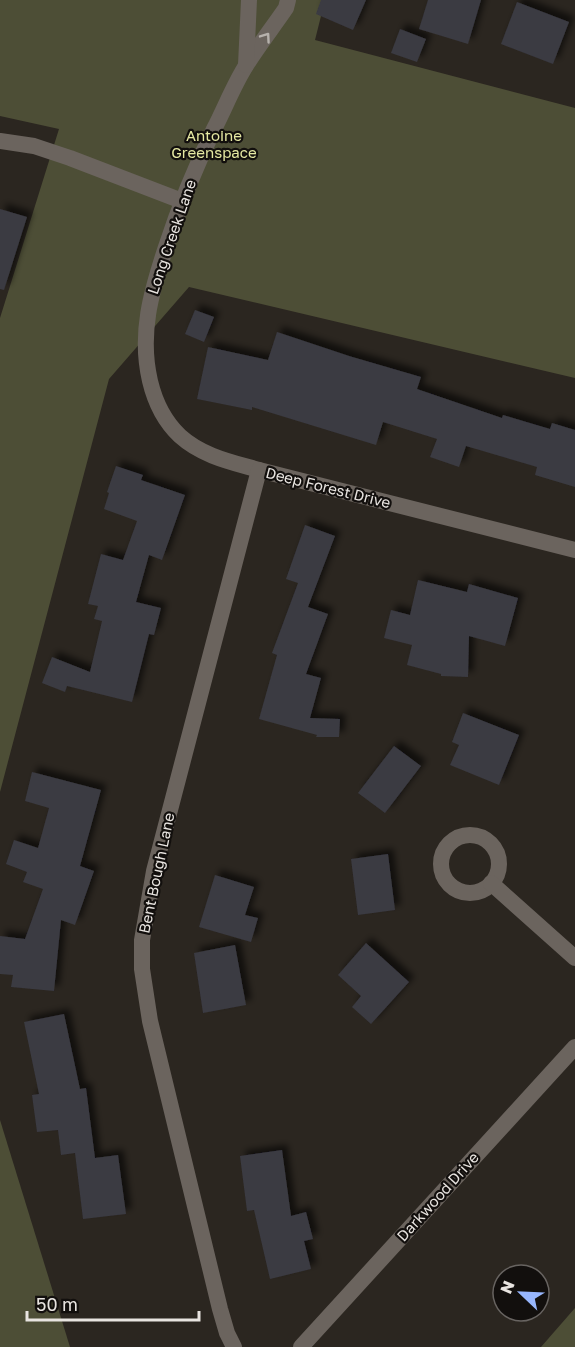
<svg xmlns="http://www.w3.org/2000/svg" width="575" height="1347" font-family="'Golos Text',sans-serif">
	<defs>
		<filter id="shadow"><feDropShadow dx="5.5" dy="-5.5" stdDeviation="3" flood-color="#0009"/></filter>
	</defs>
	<rect width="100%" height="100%" fill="#2b2620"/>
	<g fill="#4d4e36">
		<polygon points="0,0 325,0 315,40 575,108 575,378 189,287 109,379 0,792 0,318 59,129 0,116"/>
		<polygon points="0,1120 70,1347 0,1347"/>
		<polygon points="575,1308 575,1347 541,1347"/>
	</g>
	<g fill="#3a3a42" filter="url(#shadow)">
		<polygon points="321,0 366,0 353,30 316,14"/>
		<polygon points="428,0 481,0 468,44 419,29"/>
		<polygon points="517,2 569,22 553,64 501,44"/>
		<polygon points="400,29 426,39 417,62 391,53"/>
		<polygon points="0,209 27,217 4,290 0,289"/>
		<polygon points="195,310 214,317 204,342 185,334"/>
		<polygon points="277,332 349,356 421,377 417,389 502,418 503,415 550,429 552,423 575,430 575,487 535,475 537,467 466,446 459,467 430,457 437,439 383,422 376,445 252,407 252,410 197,399 208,347 268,360"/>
		<polygon points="116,466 143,475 141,480 185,495 162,560 149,555 136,602 161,608 154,635 149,634 132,702 67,686 65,692 42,683 52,657 90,672 102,621 94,619 98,606 88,604 101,554 123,560 137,521 104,509 109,493 107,492"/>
		<polygon points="305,525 335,536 308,607 328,614 306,674 321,678 310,718 340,719 339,737 316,737 317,735 259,719 277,655 272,653 298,583 286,579"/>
		<polygon points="418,580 467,592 469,584 518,598 505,646 469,636 468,677 441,676 441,674 407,665 412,645 384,638 391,610 410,615"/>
		<polygon points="463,713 519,735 499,785 450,765 459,745 452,742"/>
		<polygon points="394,746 421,766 385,813 358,793"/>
		<polygon points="32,772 101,790 80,866 94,871 75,925 61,920 54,991 11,987 13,975 0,974 0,936 25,939 43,889 23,882 27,872 6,864 14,840 38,848 49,808 25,801"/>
		<polygon points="388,854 395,910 358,915 351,859"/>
		<polygon points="215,875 254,887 245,915 258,918 251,942 199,927"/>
		<polygon points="366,943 409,982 371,1024 352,1007 361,996 338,975"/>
		<polygon points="235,945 246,1005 203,1013 194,953"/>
		<polygon points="64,1014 80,1089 86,1088 95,1158 118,1155 126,1214 83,1219 75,1153 61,1155 58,1130 37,1132 32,1095 39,1094 24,1022"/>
		<polygon points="282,1150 291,1216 306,1212 313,1239 304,1241 311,1269 270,1279 254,1210 247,1211 240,1156"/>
	</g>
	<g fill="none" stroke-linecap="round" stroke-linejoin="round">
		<g stroke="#6b645e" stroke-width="16">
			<path d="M288,0L286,8C273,27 259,45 247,64C234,84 225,108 214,129C195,168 179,207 166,247C151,292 139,334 150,381C155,402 164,421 180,436C202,456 231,462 259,470L575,550"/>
			<polyline points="246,65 249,0"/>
			<polyline points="0,141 34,146 70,158 182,201"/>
			<circle cx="470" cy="864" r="29"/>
			<polyline points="491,883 575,958"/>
			<polyline points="234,1347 227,1333 220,1309 150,1021 142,969 142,940 154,871 259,470"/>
			<polyline points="301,1347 575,1047"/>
		</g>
	</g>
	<defs><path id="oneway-chevron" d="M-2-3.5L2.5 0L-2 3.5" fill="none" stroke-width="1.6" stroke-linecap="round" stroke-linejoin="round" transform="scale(1.5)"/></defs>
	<use stroke="#b6b1ac" href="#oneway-chevron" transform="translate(266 37) rotate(-55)"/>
	<g text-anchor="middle" stroke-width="4.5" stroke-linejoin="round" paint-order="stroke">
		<g font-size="15" fill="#e5e8a2" stroke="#120f0d">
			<text x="214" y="141">Antoine<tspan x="214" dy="17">Greenspace</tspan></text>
		</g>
		<g font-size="15" fill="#e8e4e0" stroke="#120f0d">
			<text transform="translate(172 237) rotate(-71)" y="5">Long Creek Lane</text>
			<text transform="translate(328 488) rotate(14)" y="5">Deep Forest Drive</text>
			<text transform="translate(157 873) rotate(-78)" y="5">Bent Bough Lane</text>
			<text transform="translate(438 1197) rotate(-48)" y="5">Darkwood Drive</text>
		</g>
	</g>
	<g transform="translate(521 1293) rotate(293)"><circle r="28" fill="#120f0d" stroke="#686461" stroke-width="1.5"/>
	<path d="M0-4.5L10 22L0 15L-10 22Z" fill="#97b6fd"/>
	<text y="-9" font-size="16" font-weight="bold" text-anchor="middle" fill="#e8e4e0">N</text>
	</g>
	<path d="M27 1311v9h172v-9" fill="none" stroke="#e8e4e0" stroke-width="3"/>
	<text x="36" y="1311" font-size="18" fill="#e8e4e0" stroke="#120f0d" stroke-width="4.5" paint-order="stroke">50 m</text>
</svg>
